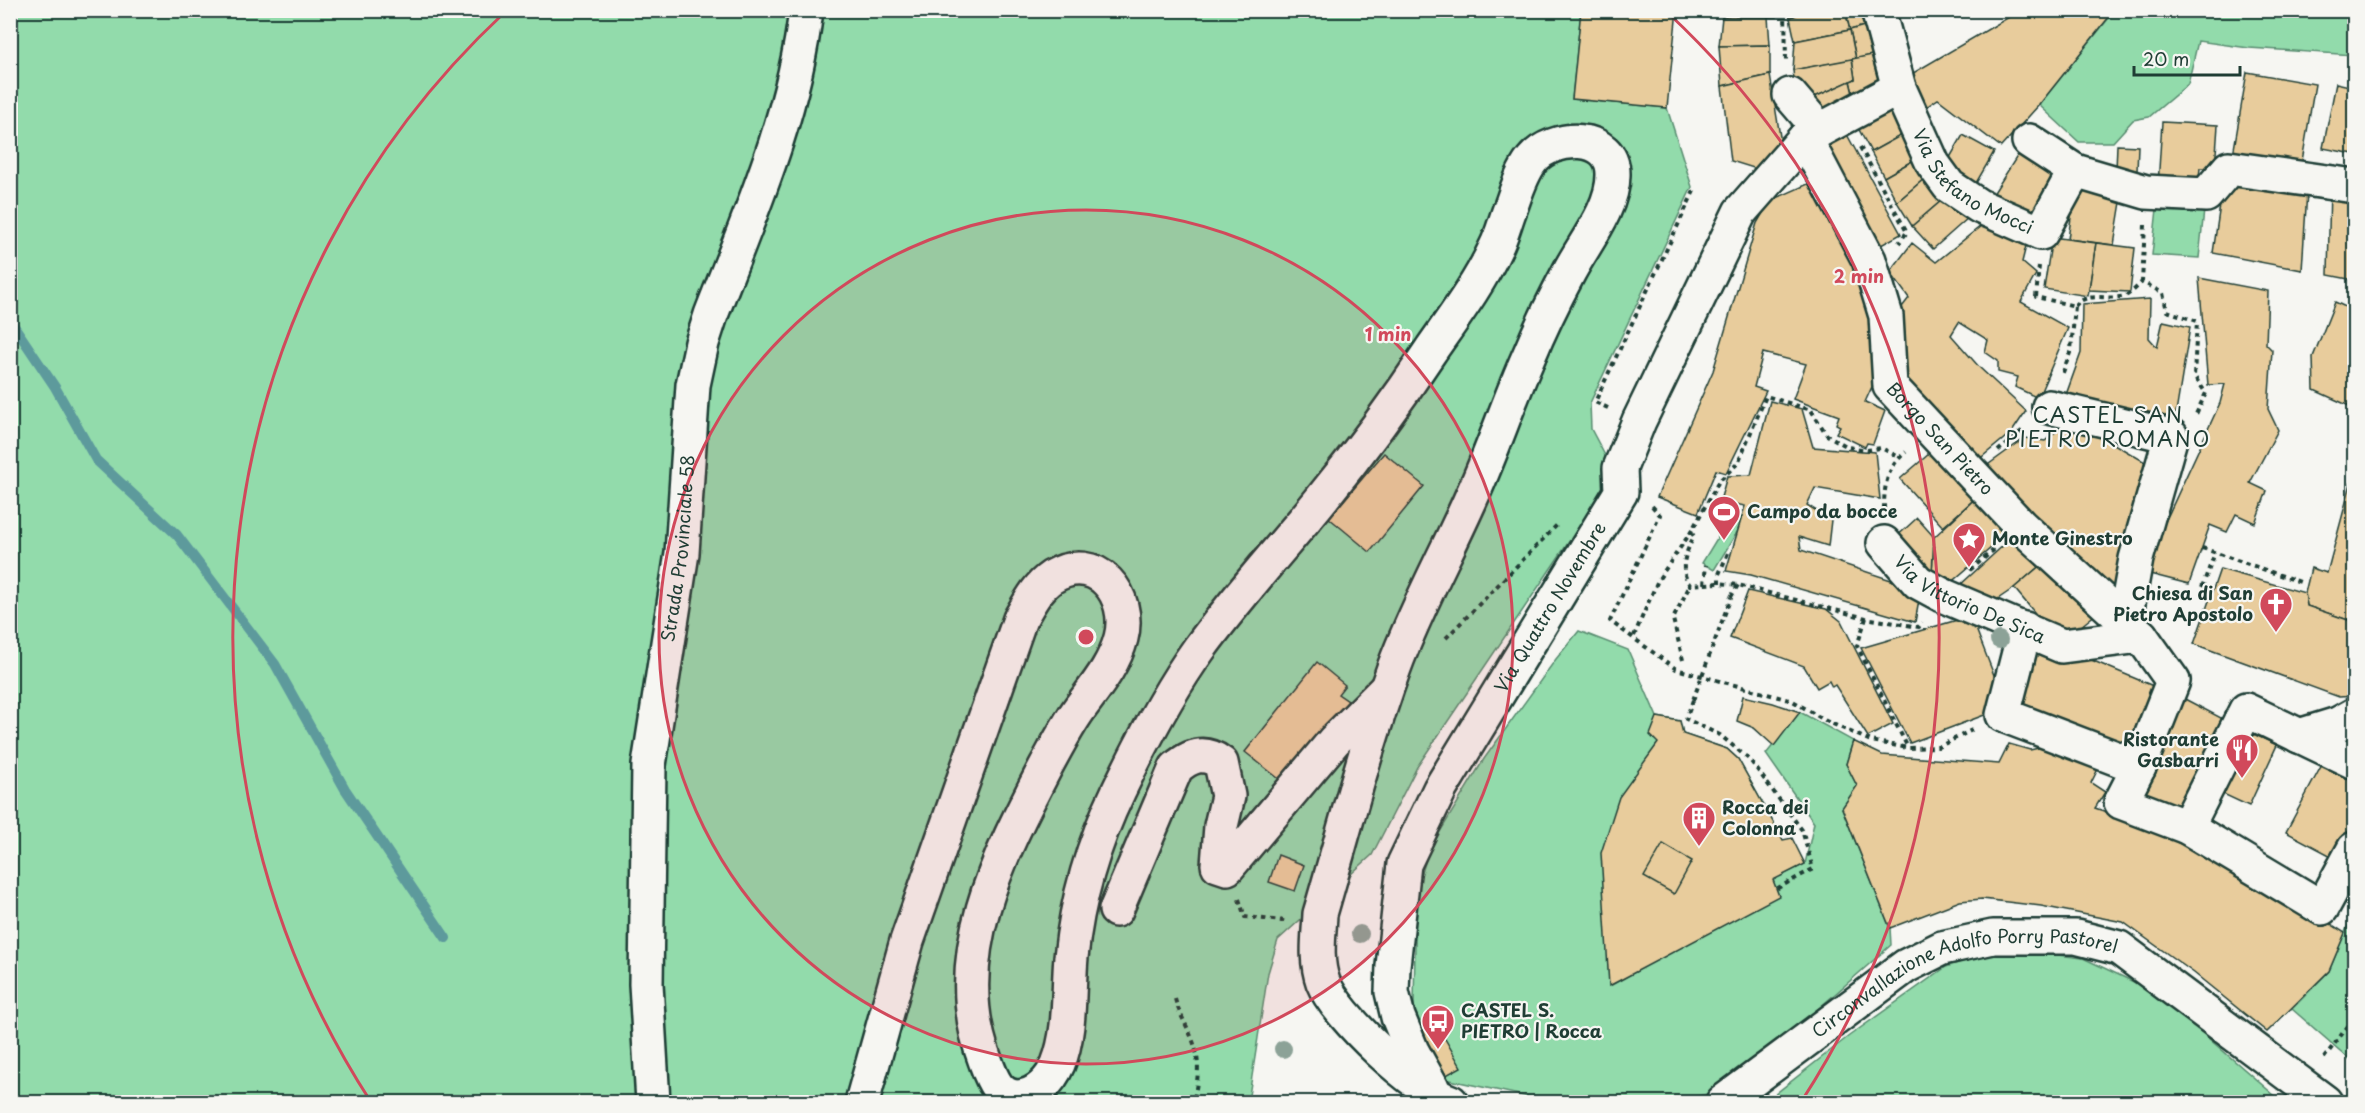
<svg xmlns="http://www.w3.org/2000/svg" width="2365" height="1113" font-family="'Playpen Sans',sans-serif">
	<rect width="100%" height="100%" fill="#f6f6f2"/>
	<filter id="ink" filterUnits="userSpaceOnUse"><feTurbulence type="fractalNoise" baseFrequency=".0167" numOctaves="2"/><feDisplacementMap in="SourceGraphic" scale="12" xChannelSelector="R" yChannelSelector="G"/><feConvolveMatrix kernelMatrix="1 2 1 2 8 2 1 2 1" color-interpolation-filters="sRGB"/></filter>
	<g filter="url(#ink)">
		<g fill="#92dbab" stroke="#588c70" stroke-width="1.5" fill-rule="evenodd">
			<polygon points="10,11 1581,11 1572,99 1667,108 1692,187 1590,403 1591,429 1609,463 1603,491 1417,767 1372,855 1278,940 1268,973 1248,1102 11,1102"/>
			<polygon points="2110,11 2354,11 2354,55 2249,48 2198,41 2188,84 2149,117 2133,120 2113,142 2079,142 2039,105 2113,13"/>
			<polygon points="2157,209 2204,210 2199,258 2152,255"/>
			<polygon points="1733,512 1745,519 1714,570 1702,563"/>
			<path d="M1579,631L1628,650L1657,717L1680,721L1683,734L1727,749L1738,759L1783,840L1773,880L1805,864L1814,823L1766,754L1800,712L1853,741L1846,764L1857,786L1842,808L1890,928L1891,945L1737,1080L1712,1093L1671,1102H1551L1441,1078L1416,1034L1414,1005L1416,892L1429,850L1484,759L1556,659ZM1608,966L1637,971L1610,986Z"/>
			<polygon points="2353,913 2354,914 2354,1063 2292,1009 2329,971"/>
			<polygon points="2040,953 2083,958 2155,992 2282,1102 1765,1102 1849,1036 1946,967 1982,955"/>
		</g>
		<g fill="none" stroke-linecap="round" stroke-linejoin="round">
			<polyline stroke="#5d9a9c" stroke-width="10" points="10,320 55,387 96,460 177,535 275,664 345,789 446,938"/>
		</g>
		<g fill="#e8cc9c" stroke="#1f3d34" stroke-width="1.5">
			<polygon points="1581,10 1677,10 1667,108 1572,99"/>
			<polygon points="1720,10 1745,10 1745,18 1722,17"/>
			<polygon points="1745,10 1777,10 1777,17 1745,18"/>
			<polygon points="1789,10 1806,10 1790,18"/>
			<polygon points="1806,10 1845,10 1850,30 1795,41 1790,18"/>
			<polygon points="1845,10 1863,10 1868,25 1850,30"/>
			<polygon points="2021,10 2113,12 2039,105 2001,147 1938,99 1926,107 1908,76"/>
			<polygon points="1722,17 1768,17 1770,45 1719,46"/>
			<polygon points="1868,25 1877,54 1856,59 1850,30"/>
			<polygon points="1850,30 1856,59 1793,70 1795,41"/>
			<polygon points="1770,45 1770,75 1722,86 1719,46"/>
			<polygon points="1877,54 1885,86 1855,102 1850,81 1855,79 1852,59"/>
			<polygon points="1852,59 1855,79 1806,101 1795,90 1793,70"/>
			<polygon points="2247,72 2315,84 2300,173 2232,161"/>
			<polygon points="1770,75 1783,155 1760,170 1731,161 1722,86"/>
			<polygon points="1850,81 1855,102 1821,121 1806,101"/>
			<polygon points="2336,83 2354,87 2354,154 2323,148"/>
			<polygon points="1894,103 1909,131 1871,152 1856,124"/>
			<polygon points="2162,122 2218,125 2215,168 2200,168 2198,187 2158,185"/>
			<polygon points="1844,129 1901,234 1874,249 1817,143"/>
			<polygon points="1909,131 1921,156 1884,177 1871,152"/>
			<polygon points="1963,135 1994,152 1972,190 1941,173"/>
			<polygon points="2117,145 2138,146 2137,171 2116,170"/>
			<polygon points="2021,150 2061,175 2034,219 1993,194"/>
			<polygon points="1921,156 1931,173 1897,202 1884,177"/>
			<polygon points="1931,173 1948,195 1912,226 1897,202"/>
			<polygon points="2236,174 2307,191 2302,270 2213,253 2221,198"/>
			<polygon points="1817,180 1874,310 1875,380 1865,402 1885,411 1873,444 1867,443 1865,447 1836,433 1840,426 1836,424 1839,416 1793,399 1806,364 1763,353 1754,387 1766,391 1726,473 1716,470 1698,513 1657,497 1713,371 1757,223 1770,201"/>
			<polygon points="2330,187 2354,191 2354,280 2328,275"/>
			<polygon points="2075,189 2122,196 2114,245 2068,239"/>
			<polygon points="1948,195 1968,218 1933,249 1912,226"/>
			<polygon points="1991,218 2027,242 2022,262 2036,274 2021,302 2068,328 2038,398 2015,387 2018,377 1998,372 1998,361 1985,352 1988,340 1959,322 1951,335 1980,368 2026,411 2012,432 1971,466 1899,387 1892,320 1909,298 1890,272 1912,243 1936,262"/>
			<polygon points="2052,237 2096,243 2088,296 2044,289"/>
			<polygon points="2096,243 2135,248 2130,292 2089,290"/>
			<polygon points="2199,278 2268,291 2266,344 2272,350 2268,409 2278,430 2250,483 2267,491 2255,523 2236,514 2227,532 2210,525 2189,584 2142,572 2220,403 2225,384 2208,385"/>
			<polygon points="2150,299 2149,338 2157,347 2163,321 2190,327 2174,425 2062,406 2081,353 2082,304"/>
			<polygon points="2335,302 2354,311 2354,408 2314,390 2313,357"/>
			<polygon points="1770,401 1802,409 1813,447 1875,452 1880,499 1815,488 1807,505 1831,520 1828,546 1799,537 1801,550 1921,590 1915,622 1751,575 1726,571 1745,506 1720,501 1727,476 1751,475"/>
			<polygon points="2071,419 2145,462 2150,484 2130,559 2108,597 1978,472 2025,438 2045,441"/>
			<polygon points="1937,447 1980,494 1943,527 1900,479"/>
			<polygon points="1384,453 1424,486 1370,552 1329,518"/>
			<polygon points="2354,472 2354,622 2307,606 2305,593 2311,568 2327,573"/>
			<polygon points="1980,494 2013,529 1949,584 1932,573 1934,537"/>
			<polygon points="1917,518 1934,537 1932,573 1894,539"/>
			<polygon points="2018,532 2049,558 2014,588 1983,609 1959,586"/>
			<polygon points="2049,558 2096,614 2060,643 2014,588"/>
			<polygon points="2220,569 2305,593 2307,606 2354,622 2354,696 2339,697 2194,644"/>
			<polygon points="1748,591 1826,609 1841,621 1893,724 1868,737 1835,685 1832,687 1829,681 1817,688 1804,666 1730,638"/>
			<polygon points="1971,616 1999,688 1989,700 1995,711 1910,743 1861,648"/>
			<polygon points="2037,642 2058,646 2165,691 2142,752 2014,705"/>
			<polygon points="1317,662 1345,685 1338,694 1348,701 1283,782 1245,752"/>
			<polygon points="1743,696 1773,703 1800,712 1774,746 1754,728 1737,721"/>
			<polygon points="2181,697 2223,719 2174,818 2131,796"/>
			<polygon points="1657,717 1680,721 1683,734 1727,749 1738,759 1783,840 1792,838 1805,864 1773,880 1779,896 1609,986 1601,853 1619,797 1658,743 1650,735"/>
			<polygon points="2249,732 2277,745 2249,806 2221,793"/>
			<polygon points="1853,741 1882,755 1999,764 2009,744 2030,750 2052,745 2100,765 2091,783 2105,792 2095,808 2157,829 2242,867 2345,933 2329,971 2267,1032 2194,973 2123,922 2041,906 1982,899 1960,901 1890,928 1842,808 1857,786 1846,764"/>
			<polygon points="2324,761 2354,777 2354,827 2337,859 2286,832"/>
			<polygon points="1663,844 1692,861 1674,894 1644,877"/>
			<polygon points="1278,855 1304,865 1295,891 1269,882"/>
			<polygon points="1436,1023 1461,1067 1441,1078 1416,1034"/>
		</g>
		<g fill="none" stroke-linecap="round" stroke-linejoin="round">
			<defs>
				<g id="minor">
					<path id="s1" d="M1878,10L1899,88L1933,164L1949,186L1979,206L2041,233L2075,171L2146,192L2206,195L2229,168L2354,186"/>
					<polyline points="1790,95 1820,130"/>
					<path id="s2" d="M1805,138L1869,260L1886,316L1890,386L2021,526L2141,636L2173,681L2139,767L2121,802L2187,827L2322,908L2354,849"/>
					<polyline points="2029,141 2075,171"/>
					<polyline points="2049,407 2171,436 2136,559 2125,620"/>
					<path id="s3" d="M1884,543L1918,582L1942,595L2062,646L2141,636"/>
					<polyline points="2025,629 2003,715 2139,767"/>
					<polyline points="2299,736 2338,724 2354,715"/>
					<polyline points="2187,827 2246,710 2354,762"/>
					<path d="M1116,910L1176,768C1190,756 1204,750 1221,763L1228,796L1221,826L1218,865L1227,868L1334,741L1384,691"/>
					<path id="s4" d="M1432,1087L1412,1051L1398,1017L1392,992L1393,966L1404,864L1440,789L1621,492L1620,468L1639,421L1740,212L1805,138L1899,88"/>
					<path id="s5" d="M653,1102L646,984L649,765L682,553L693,385L702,343L711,315C749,217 794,116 806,10"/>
					<path d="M862,1102L907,941L1020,619C1029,604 1037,587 1052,577C1097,550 1132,596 1121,638C1114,665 1096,686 1080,708C1067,726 1057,746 1046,766C999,856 946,958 985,1060C991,1076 997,1097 1018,1097C1037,1096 1051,1080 1058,1064C1071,1032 1068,991 1071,957C1077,898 1093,844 1119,790C1142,742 1168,692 1199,649C1236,598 1279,551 1319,502C1359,453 1396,403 1431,350C1454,317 1479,284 1496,247C1502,235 1505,222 1510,209C1516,193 1521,174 1532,160C1553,134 1614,132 1613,175C1613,209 1584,243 1569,272C1554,300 1540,329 1528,358C1508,403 1493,450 1472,496C1447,553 1416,608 1394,668C1365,748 1344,832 1320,914C1319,937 1315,959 1323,982C1336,1016 1417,1091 1451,1102"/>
					<path id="s6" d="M1723,1102L1906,966L1942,948L1993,937H2076L2119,948L2325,1102"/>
				</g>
			</defs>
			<use href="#minor" stroke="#1f3d34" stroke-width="38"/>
			<g stroke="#1f3d34" stroke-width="4" stroke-dasharray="4.5 4.5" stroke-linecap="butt">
				<polyline points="1785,10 1786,62"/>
				<polyline points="1860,147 1907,232 1899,243"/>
				<polyline points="2145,225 2142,282 2163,293 2167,311 2197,321 2194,376 2206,393 2196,414"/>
				<polyline points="2039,266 2036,297 2075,306 2071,350 2062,375"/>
				<path d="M2075,306C2087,290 2111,302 2127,295C2132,292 2138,286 2142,282"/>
				<polyline points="1608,408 1595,402 1694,191"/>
				<polyline points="1998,451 2024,429"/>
				<polyline points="1652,506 1660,515 1610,621 1676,669 1793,701 1826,721 1871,741 1908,748 1938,747 1972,730"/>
				<path d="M1884,509C1884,485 1887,467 1906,452"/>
				<path d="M1691,532L1694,536C1686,553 1678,568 1690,585L1719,583L1738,585L1866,618L1919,627L1922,622"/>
				<polyline points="2202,548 2303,583"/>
				<polyline points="1970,570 1996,548"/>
				<polyline points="1719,583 1719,574 1728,553"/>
				<polyline points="1704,584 1706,565"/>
				<polyline points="2202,587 2215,553"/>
				<polyline points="1731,597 1738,585"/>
				<polyline points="1866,618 1857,646 1908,748"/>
				<polyline points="1634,636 1658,580 1691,532 1719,481 1738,463 1766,396 1811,410 1827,435 1848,447 1867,450 1881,448 1899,457"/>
				<polyline points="1446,638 1558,524"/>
				<polyline points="1683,660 1673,619 1690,585"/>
				<polyline points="1693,700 1686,719 1720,735 1750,760 1802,830 1813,869 1776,889"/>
				<polyline points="1239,899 1245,917 1282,921 1283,918"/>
				<path d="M1175,999C1180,1017 1192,1033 1196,1051C1200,1067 1197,1087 1193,1102"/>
				<polyline points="2324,1058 2354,1018"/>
				<polyline points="10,1100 16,1102"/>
				<polyline points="148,1102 162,1099 193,1100 195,1102"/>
			</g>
			<use href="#minor" stroke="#f6f6f2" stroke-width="33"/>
			<polyline stroke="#1f3d34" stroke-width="4" stroke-dasharray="4.5 4.5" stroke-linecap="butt" points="1693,700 1731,597"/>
		</g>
		<g fill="#8ca297">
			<circle cx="1999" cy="640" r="9"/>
			<circle cx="1360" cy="934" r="9"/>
			<circle cx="1283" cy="1049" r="9"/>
		</g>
	</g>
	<circle cx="1086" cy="637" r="427" fill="#d1495b" fill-opacity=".12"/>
	<g fill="none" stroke="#d1495b" stroke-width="3">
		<circle cx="1086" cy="637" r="427"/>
		<path d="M371 1102A853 853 0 0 1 504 13M1668 13A853 853 0 0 1 1801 1102"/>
	</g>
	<defs>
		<symbol id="stadium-pin" viewBox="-11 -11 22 30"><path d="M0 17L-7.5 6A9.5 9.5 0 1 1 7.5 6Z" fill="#d1495b" stroke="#f6f6f2"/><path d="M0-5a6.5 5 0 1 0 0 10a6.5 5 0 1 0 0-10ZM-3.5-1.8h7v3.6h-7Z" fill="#fff"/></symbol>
		<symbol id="sight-pin" viewBox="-11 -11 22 30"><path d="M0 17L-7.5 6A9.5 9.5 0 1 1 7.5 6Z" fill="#d1495b" stroke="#f6f6f2"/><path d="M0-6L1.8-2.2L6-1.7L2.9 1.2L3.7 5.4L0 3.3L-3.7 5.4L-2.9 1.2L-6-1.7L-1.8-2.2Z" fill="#fff"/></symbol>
		<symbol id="church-pin" viewBox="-11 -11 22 30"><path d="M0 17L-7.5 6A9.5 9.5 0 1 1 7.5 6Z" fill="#d1495b" stroke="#f6f6f2"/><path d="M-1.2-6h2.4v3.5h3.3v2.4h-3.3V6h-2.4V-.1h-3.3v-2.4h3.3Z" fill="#fff"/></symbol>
		<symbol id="restaurant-pin" viewBox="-11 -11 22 30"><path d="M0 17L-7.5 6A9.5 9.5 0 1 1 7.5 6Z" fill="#d1495b" stroke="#f6f6f2"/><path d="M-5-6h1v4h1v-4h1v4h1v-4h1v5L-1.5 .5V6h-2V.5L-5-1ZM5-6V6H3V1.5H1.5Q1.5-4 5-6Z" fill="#fff"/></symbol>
		<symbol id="building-pin" viewBox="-11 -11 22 30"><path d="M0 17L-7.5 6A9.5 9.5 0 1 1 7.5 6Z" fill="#d1495b" stroke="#f6f6f2"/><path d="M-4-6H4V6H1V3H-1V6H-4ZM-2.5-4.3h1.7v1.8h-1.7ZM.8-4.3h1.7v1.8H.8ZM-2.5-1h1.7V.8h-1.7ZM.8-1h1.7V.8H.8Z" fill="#fff"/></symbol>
		<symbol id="bus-pin" viewBox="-11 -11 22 30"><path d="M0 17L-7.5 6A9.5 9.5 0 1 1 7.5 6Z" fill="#d1495b" stroke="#f6f6f2"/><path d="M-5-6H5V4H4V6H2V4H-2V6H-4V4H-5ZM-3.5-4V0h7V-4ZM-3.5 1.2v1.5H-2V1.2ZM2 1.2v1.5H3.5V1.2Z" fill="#fff"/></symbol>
	</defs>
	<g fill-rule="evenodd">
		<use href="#stadium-pin" x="1705" y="493" width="38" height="52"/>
		<use href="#sight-pin" x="1950" y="520" width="38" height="52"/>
		<use href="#church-pin" x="2257" y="585" width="38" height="52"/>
		<use href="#restaurant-pin" x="2223" y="731" width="38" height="52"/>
		<use href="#building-pin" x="1680" y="799" width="38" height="52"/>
		<use href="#bus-pin" x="1419" y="1002" width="38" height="52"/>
	</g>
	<g text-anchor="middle" stroke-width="4.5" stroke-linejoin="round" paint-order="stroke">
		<g font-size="18" fill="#1f3d34" stroke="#f6f6f2">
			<text dy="6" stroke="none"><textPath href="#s1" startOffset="206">Via Stefano Mocci</textPath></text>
			<text dy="6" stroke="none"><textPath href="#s2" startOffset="339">Borgo San Pietro</textPath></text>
			<text dy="6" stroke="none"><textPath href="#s5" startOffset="556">Strada Provinciale 58</textPath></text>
			<text dy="6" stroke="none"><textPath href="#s3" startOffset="105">Via Vittorio De Sica</textPath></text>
			<text dy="6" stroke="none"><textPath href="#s4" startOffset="528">Via Quattro Novembre</textPath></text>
			<text dy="6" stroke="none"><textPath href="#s6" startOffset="280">Circonvallazione Adolfo Porry Pastorel</textPath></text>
		</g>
		<g font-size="18" font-weight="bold" fill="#1f3d34" stroke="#f6f6f2" text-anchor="start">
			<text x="1747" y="518">Campo da bocce</text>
			<text x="1992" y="545">Monte Ginestro</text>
			<text x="2253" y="600" text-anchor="end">Chiesa di San<tspan x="2253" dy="21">Pietro Apostolo</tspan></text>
			<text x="2219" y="746" text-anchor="end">Ristorante<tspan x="2219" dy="21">Gasbarri</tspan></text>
			<text x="1722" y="814">Rocca dei<tspan x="1722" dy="21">Colonna</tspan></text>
			<text x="1461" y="1017">CASTEL S.<tspan x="1461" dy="21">PIETRO | Rocca</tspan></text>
		</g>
		<g font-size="21" letter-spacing="1.5" fill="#1f3d34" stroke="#f6f6f2">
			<text x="2108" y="423">CASTEL SAN<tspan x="2108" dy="24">PIETRO ROMANO</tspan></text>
		</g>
	</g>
	<circle cx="1086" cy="637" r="9" fill="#d1495b" stroke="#f6f6f2" stroke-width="3"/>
	<g font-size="18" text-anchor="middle" font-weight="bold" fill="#d1495b" stroke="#f6f6f2" stroke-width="4.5" stroke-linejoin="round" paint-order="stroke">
		<text x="1859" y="283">2 min</text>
		<text x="1388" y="341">1 min</text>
	</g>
	<rect width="2365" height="1113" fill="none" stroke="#f6f6f2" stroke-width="36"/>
	<rect x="18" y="18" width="2329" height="1077" fill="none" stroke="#1f3d34" stroke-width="2" filter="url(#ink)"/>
	<path d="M2134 66v9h106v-9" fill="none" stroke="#1f3d34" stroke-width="3"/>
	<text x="2143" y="66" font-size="18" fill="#1f3d34" stroke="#f6f6f2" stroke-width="4.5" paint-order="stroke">20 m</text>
</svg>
